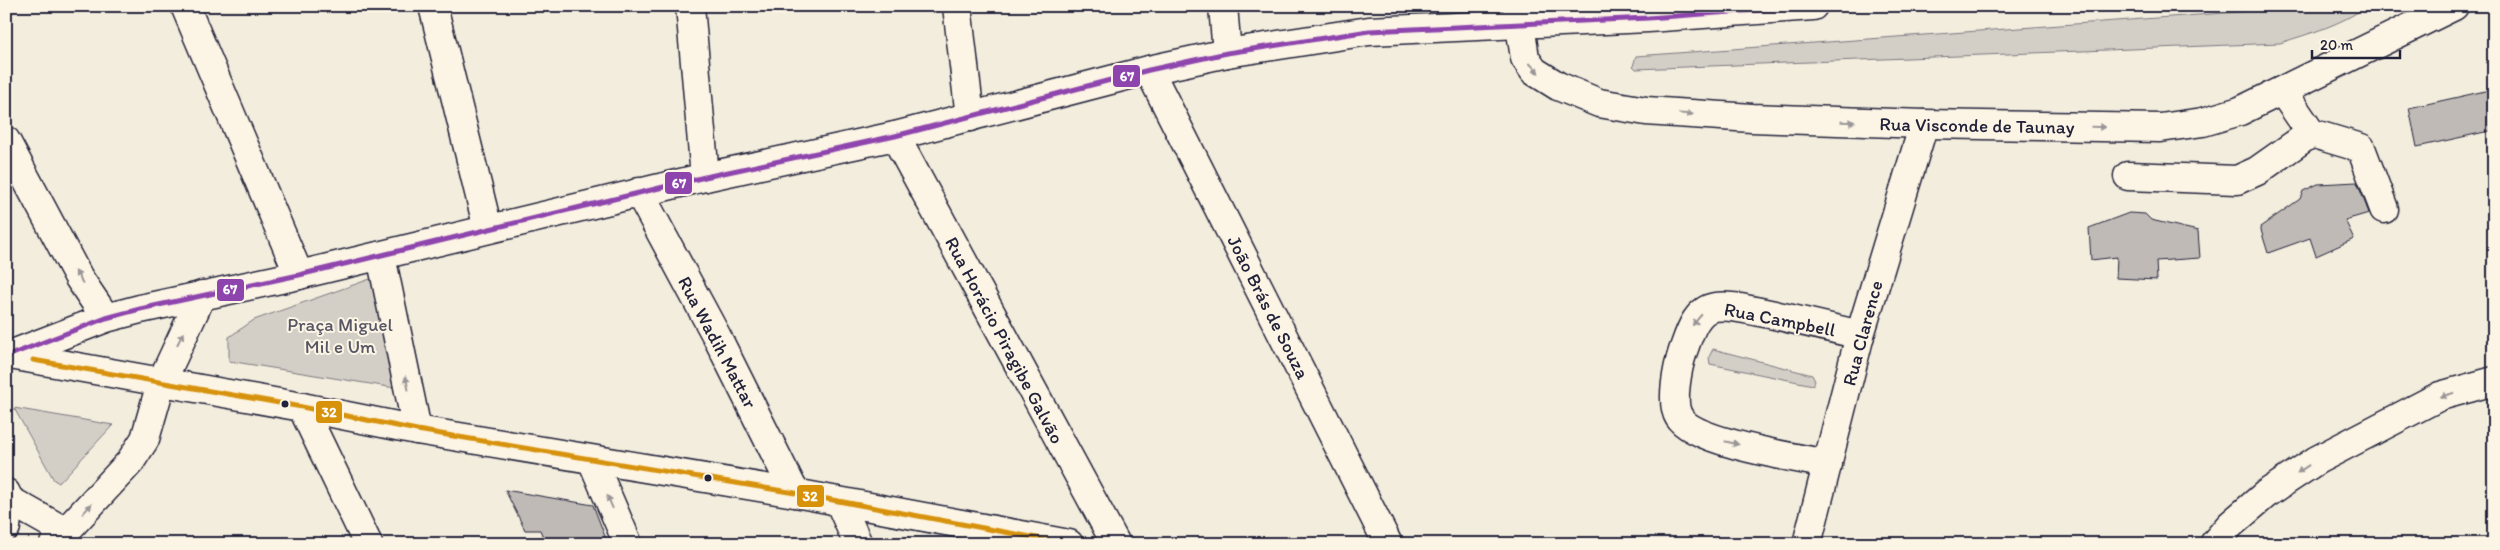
<svg xmlns="http://www.w3.org/2000/svg" width="2500" height="550" font-family="Itim,sans-serif">
	<rect width="100%" height="100%" fill="#f3edde"/>
	<filter id="ink" filterUnits="userSpaceOnUse"><feTurbulence type="fractalNoise" baseFrequency=".02" numOctaves="2"/><feDisplacementMap in="SourceGraphic" scale="10" xChannelSelector="R" yChannelSelector="G"/><feConvolveMatrix kernelMatrix="1 2 1 2 8 2 1 2 1" color-interpolation-filters="sRGB"/></filter>
	<g filter="url(#ink)">
		<g fill="#d4cfc6" stroke="#7b7880">
			<path d="M2321,6H2367C2341,25 2311,33 2280,43L1636,69L1633,66L1636,56Z"/>
			<polygon points="373,278 395,388 229,361 229,337 254,320"/>
			<polygon points="1713,349 1812,375 1815,381 1813,385 1710,364 1709,357"/>
			<polygon points="14,408 113,425 59,483 54,480"/>
		</g>
		<g fill="#bfbab6" stroke="#22223b">
			<polygon points="2494,89 2494,130 2417,147 2409,108"/>
			<polygon points="2357,182 2369,213 2345,220 2354,239 2316,256 2310,238 2268,253 2260,227 2300,199 2303,191 2318,184"/>
			<polygon points="2129,213 2145,214 2151,220 2198,231 2200,258 2156,261 2157,280 2116,278 2117,257 2091,260 2089,228"/>
			<polygon points="505,490 593,505 608,544 546,544 540,530 525,530"/>
		</g>
		<g fill="none" stroke-linecap="round" stroke-linejoin="round">
			<defs>
				<g id="minor">
					<polyline points="185,6 299,275"/>
					<polyline points="433,6 488,229"/>
					<polyline points="690,6 705,177"/>
					<polyline points="957,6 970,117"/>
					<polyline points="1223,6 1227,53"/>
					<polyline points="1517,6 1525,58 1534,71 1558,86 1599,103 1646,111 1752,118 1924,124 2160,128 2203,122 2240,111 2454,6"/>
					<polyline points="1149,70 1388,544"/>
					<polyline points="2283,92 2311,133 2361,148 2384,209"/>
					<polyline points="895,136 1116,544"/>
					<polyline points="6,141 79,278 106,318"/>
					<polyline points="2128,176 2237,180 2257,171 2311,133"/>
					<polyline points="639,192 717,337 795,493"/>
					<polyline points="381,256 417,430"/>
					<polyline points="10,355 106,318 140,309 299,275 705,177 895,136 1149,70 1227,53 1369,31 1648,18 1813,6"/>
					<polyline points="10,355 302,407 417,430 795,493 1069,544"/>
					<polyline points="302,407 368,544"/>
					<polyline points="592,460 628,544"/>
					<path d="M1828,464C1797,458 1693,442 1679,417C1670,403 1678,366 1683,351C1689,335 1695,310 1715,307C1730,305 1745,309 1760,312C1794,319 1827,327 1860,335"/>
					<polyline points="6,493 9,500 6,527"/>
					<polyline points="9,500 66,532"/>
					<polyline points="840,503 858,544"/>
					<polyline points="54,544 130,462 145,439 161,383 202,295"/>
					<polyline points="1807,544 1860,335 1924,124"/>
					<polyline points="2214,544 2230,525 2266,494 2317,460 2440,396 2494,381"/>
				</g>
			</defs>
			<use href="#minor" stroke="#22223b" stroke-width="31"/>
			<use href="#minor" stroke="#fcf5e5" stroke-width="28"/>
			<defs>
				<polyline id="bus-1" points="33,360 302,407 417,430 795,493 1069,544"/>
				<polyline id="bus-2" points="10,355 106,318 140,309 299,275 705,177 895,136 1149,70 1227,53 1369,31 1648,18 1813,6"/>
			</defs>
			<use href="#bus-1" stroke="#fcf5e5" stroke-width="9"/>
			<use href="#bus-2" stroke="#fcf5e5" stroke-width="9"/>
			<use href="#bus-1" stroke="#d79209" stroke-width="5"/>
			<use href="#bus-2" stroke="#8e44ad" stroke-width="5"/>
		</g>
		<defs><path id="oneway-solid" d="M-6-.8H1V-3.2L6.5 0L1 3.2V.8H-6Z" transform="scale(1.25)"/></defs>
		<g fill="#9a9698">
			<use href="#oneway-solid" transform="translate(1534 68) rotate(47)"/>
			<use href="#oneway-solid" transform="translate(1686 114) rotate(4)"/>
			<use href="#oneway-solid" transform="translate(1848 122) rotate(2)"/>
			<use href="#oneway-solid" transform="translate(2098 127) rotate(1)"/>
			<use href="#oneway-solid" transform="translate(79 277) rotate(-121)"/>
			<use href="#oneway-solid" transform="translate(1697 320) rotate(130)"/>
			<use href="#oneway-solid" transform="translate(180 339) rotate(-64)"/>
			<use href="#oneway-solid" transform="translate(407 383) rotate(-102)"/>
			<use href="#oneway-solid" transform="translate(2447 395) rotate(162)"/>
			<use href="#oneway-solid" transform="translate(1732 443) rotate(13)"/>
			<use href="#oneway-solid" transform="translate(2303 469) rotate(146)"/>
			<use href="#oneway-solid" transform="translate(610 502) rotate(-113)"/>
			<use href="#oneway-solid" transform="translate(87 509) rotate(-48)"/>
		</g>
	</g>
	<g fill="#22223b" stroke="#fcf5e5" stroke-width="2">
		<circle cx="285" cy="404" r="4.5"/>
		<circle cx="708" cy="478" r="4.5"/>
	</g>
	<g text-anchor="middle" stroke-width="4" stroke-linejoin="round" paint-order="stroke">
		<g font-size="19" fill="#22223b" stroke="#fcf5e5">
			<text transform="translate(1977 125) rotate(1)" y="7">Rua Visconde de Taunay</text>
			<text transform="translate(1269 307) rotate(63)" y="7">João Brás de Souza</text>
			<text transform="translate(1780 319) rotate(11)" y="7">Rua Campbell</text>
			<text transform="translate(1862 333) rotate(-75)" y="7">Rua Clarence</text>
			<text transform="translate(1005 340) rotate(62)" y="7">Rua Horácio Piragibe Galvão</text>
			<text transform="translate(718 342) rotate(62)" y="7">Rua Wadih Mattar</text>
		</g>
		<g font-size="19" fill="#575665" stroke="#fcf5e5">
			<text x="340" y="331">Praça Miguel<tspan x="340" dy="22">Mil e Um</tspan></text>
		</g>
	</g>
	<g stroke="#fcf5e5" stroke-width="2">
		<rect x="1112" y="64" width="29" height="24" rx="5" fill="#8e44ad"/>
		<rect x="664" y="171" width="29" height="24" rx="5" fill="#8e44ad"/>
		<rect x="216" y="278" width="29" height="24" rx="5" fill="#8e44ad"/>
		<rect x="315" y="400" width="28" height="24" rx="5" fill="#d79209"/>
		<rect x="796" y="484" width="29" height="24" rx="5" fill="#d79209"/>
	</g>
	<g font-size="14" text-anchor="middle" font-weight="bold" fill="#fff">
		<text x="1127" y="81">67</text>
		<text x="679" y="188">67</text>
		<text x="230" y="294">67</text>
		<text x="329" y="417">32</text>
		<text x="810" y="501">32</text>
	</g>
	<rect width="2500" height="550" fill="none" stroke="#fcf5e5" stroke-width="25"/>
	<rect x="12" y="12" width="2475" height="525" fill="none" stroke="#22223b" stroke-width="2" filter="url(#ink)"/>
	<path d="M2312 50v8h88v-8" fill="none" stroke="#22223b" stroke-width="2.5"/>
	<text x="2320" y="50" font-size="15" fill="#22223b" stroke="#fcf5e5" stroke-width="4" paint-order="stroke">20 m</text>
</svg>
